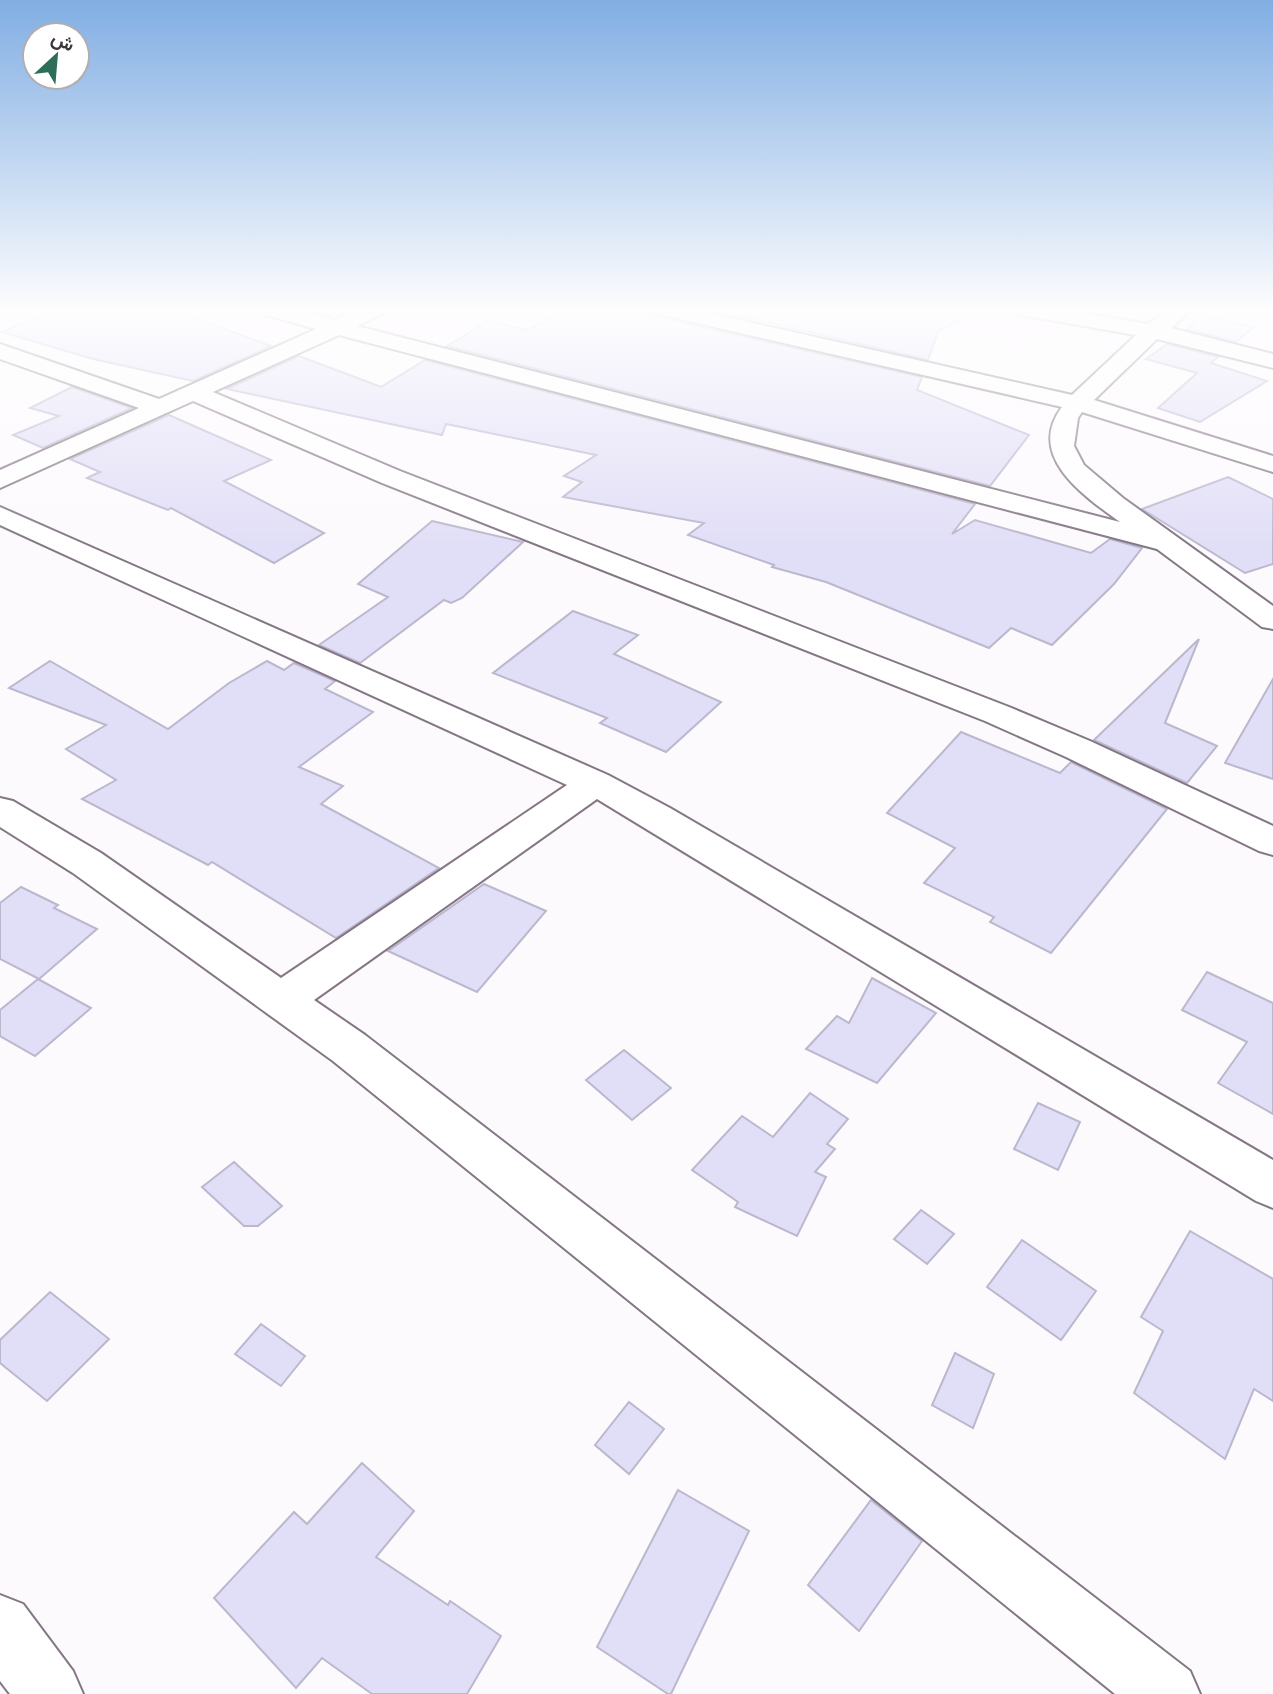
<svg xmlns="http://www.w3.org/2000/svg" width="1273" height="1694" font-family="'PT Sans Narrow',Vazirmatn,sans-serif">
	<rect width="100%" height="100%" fill="#fdfafd"/>
	<g fill="#e1def7" stroke="#bbb8ce" stroke-width="2">
		<polygon points="61,308 152,308 187,315 271,346 193,381 93,359 2,332"/>
		<polygon points="570,308 585,308 606,314 612,308 648,312 657,317 922,377 917,390 1029,435 990,486 447,346 488,321 527,330"/>
		<polygon points="708,308 979,308 938,332 928,360"/>
		<polygon points="1200,315 1254,327 1236,342 1187,329"/>
		<polygon points="1167,344 1218,357 1211,363 1267,381 1200,422 1158,408 1197,373 1146,359"/>
		<polygon points="299,356 381,387 425,360 975,504 952,534 975,520 1091,553 1110,539 1142,548 1114,584 1052,645 1011,628 989,648 826,582 772,567 774,565 688,535 704,523 563,497 582,482 564,476 596,455 446,424 442,435 227,389"/>
		<polygon points="72,387 132,408 43,448 13,435 59,416 30,408"/>
		<polygon points="169,415 271,460 224,481 324,533 274,563 171,508 168,510 87,478 100,472 70,459"/>
		<polygon points="1228,477 1273,499 1273,564 1245,573 1142,509"/>
		<polygon points="432,521 523,542 462,598 451,603 444,600 360,663 319,645 388,597 358,584"/>
		<polygon points="573,611 638,635 614,654 721,702 666,752 600,723 607,718 493,673"/>
		<polygon points="1199,639 1165,723 1217,746 1187,783 1094,740"/>
		<polygon points="50,661 168,729 229,683 267,661 284,670 294,663 335,681 325,689 373,712 299,767 343,786 321,804 439,868 336,938 212,862 208,865 82,799 116,780 66,749 106,725 9,688"/>
		<polygon points="1273,679 1273,779 1225,763"/>
		<polygon points="961,732 1060,773 1071,762 1167,809 1051,953 990,922 994,917 924,883 955,848 887,813"/>
		<polygon points="484,884 546,911 477,992 388,951"/>
		<polygon points="21,887 58,905 54,908 97,929 39,979 0,959 0,903"/>
		<polygon points="1207,972 1273,1003 1273,1114 1218,1083 1247,1042 1182,1010"/>
		<polygon points="872,978 936,1013 877,1083 806,1049 837,1016 849,1023"/>
		<polygon points="38,979 91,1008 35,1056 0,1036 0,1010"/>
		<polygon points="624,1050 671,1088 632,1120 586,1080"/>
		<polygon points="810,1093 848,1119 827,1144 835,1149 815,1172 826,1177 797,1236 735,1207 738,1202 692,1170 742,1116 773,1137"/>
		<polygon points="1038,1103 1080,1122 1058,1170 1014,1149"/>
		<polygon points="234,1162 282,1206 258,1226 244,1226 202,1187"/>
		<polygon points="921,1210 954,1234 927,1264 894,1239"/>
		<polygon points="1190,1231 1273,1279 1273,1401 1254,1389 1225,1459 1134,1393 1163,1331 1141,1317"/>
		<polygon points="1022,1240 1096,1291 1061,1340 987,1287"/>
		<polygon points="50,1292 109,1339 47,1401 0,1363 0,1340"/>
		<polygon points="261,1324 305,1356 281,1386 235,1354"/>
		<polygon points="955,1353 994,1374 973,1428 932,1405"/>
		<polygon points="629,1402 664,1429 629,1474 595,1445"/>
		<polygon points="362,1463 414,1511 376,1557 448,1605 450,1601 501,1636 467,1694 372,1694 322,1658 296,1688 214,1598 294,1512 307,1524"/>
		<polygon points="678,1490 749,1531 671,1694 668,1694 597,1647"/>
		<polygon points="871,1500 922,1541 859,1631 808,1585"/>
	</g>
	<g fill="none" stroke-linecap="round" stroke-linejoin="round">
		<defs>
			<g id="minor">
				<path d="M252,308H288L335,320L362,308H390L387,312L357,326L1120,522C1084,496 1025,456 1062,407L658,314L651,312L648,308H687L1072,395L1136,335L1014,314L1007,312L1004,308H1054L1148,324L1170,308H1194L1171,328L1273,354V368L1157,339L1094,400L1273,456V472L1082,412L1078,418L1074,446L1084,465L1123,498L1273,606V629L1262,627L1157,549L339,335L213,392L400,471L1009,707L1090,741L1273,826V855L1259,851L1066,757L985,721L382,483L193,401L0,488V470L139,408L0,359V344L159,399L316,329L255,312Z"/>
				<polygon points="0,507 608,775 670,808 1273,1160 1273,1208 1256,1201 597,799 314,1000 365,1035 1190,1671 1200,1694 1115,1694 333,1061 73,873 0,827 0,798 13,801 101,853 281,978 567,785 0,525"/>
				<polygon points="0,1595 23,1604 73,1671 83,1694 10,1694 0,1681"/>
			</g>
		</defs>
		<use href="#minor" stroke="#857686" stroke-width="4"/>
		<use href="#minor" fill="#fff" fill-rule="evenodd"/>
	</g>
	<linearGradient id="sky" x2="0" y2="1"><stop stop-color="#81aee3"/><stop offset="0.57" stop-color="#fefdfe"/><stop offset="1" stop-color="#fefdfe" stop-opacity="0"/></linearGradient>
	<rect width="1273" height="545" fill="url(#sky)"/>
	<g transform="translate(56 56) rotate(26)"><circle r="33" fill="#ffffff" stroke="#b1aeb1" stroke-width="2"/>
	<path d="M0-5L12 26L0 18L-12 26Z" fill="#2d6d5a"/>
	<text y="-10" font-size="19" font-weight="bold" text-anchor="middle" fill="#3c353d">ش</text>
	</g>
</svg>
